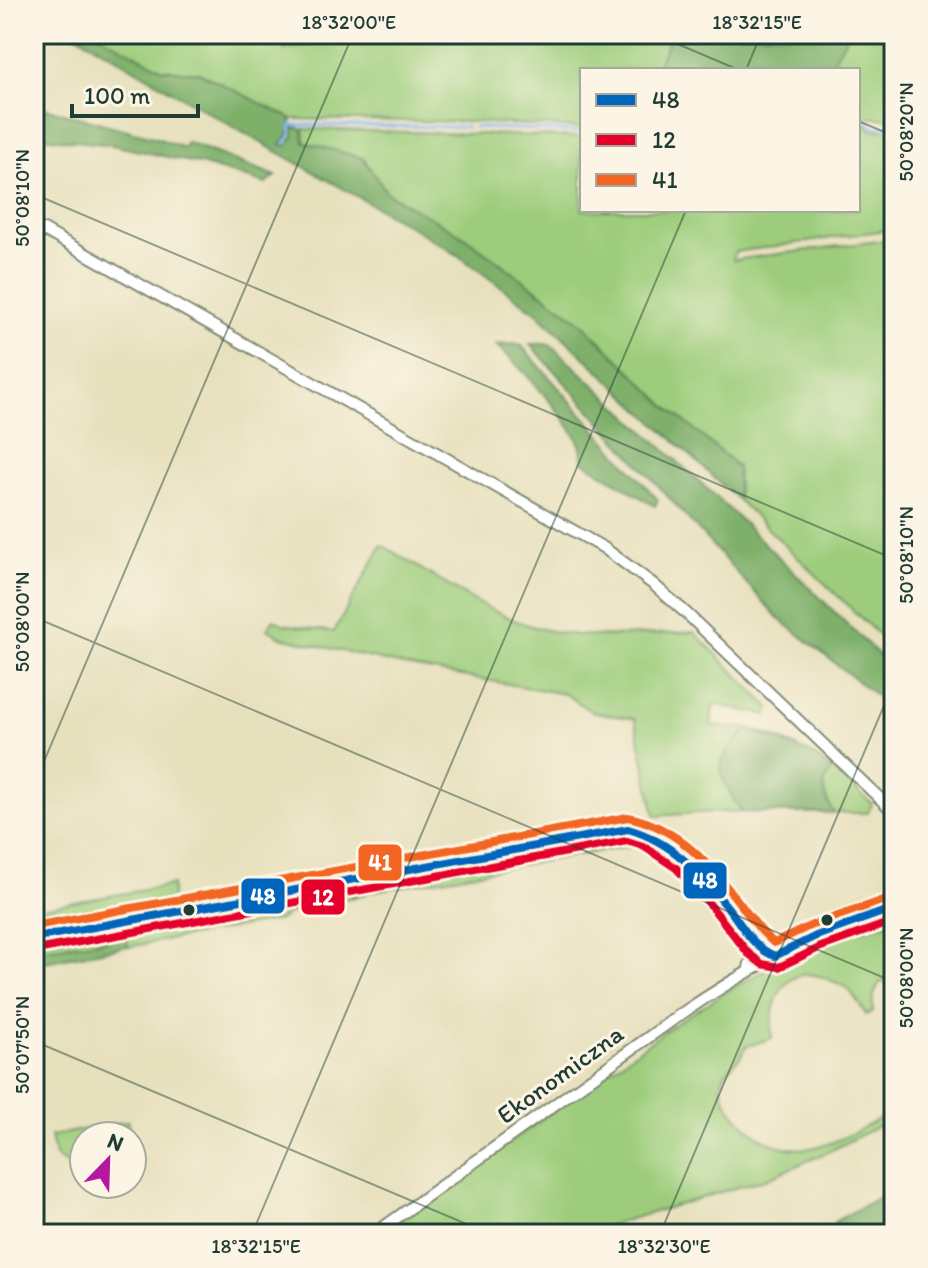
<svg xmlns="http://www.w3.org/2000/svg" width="928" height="1268" font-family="Itim,sans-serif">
	<rect width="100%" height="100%" fill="#fcf5e5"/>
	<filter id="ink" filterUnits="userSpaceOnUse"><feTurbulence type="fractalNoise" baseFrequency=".0125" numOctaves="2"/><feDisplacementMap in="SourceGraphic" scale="16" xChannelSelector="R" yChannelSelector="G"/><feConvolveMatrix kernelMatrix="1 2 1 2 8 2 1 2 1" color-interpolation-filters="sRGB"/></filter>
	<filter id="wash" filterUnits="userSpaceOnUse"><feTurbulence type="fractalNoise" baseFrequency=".006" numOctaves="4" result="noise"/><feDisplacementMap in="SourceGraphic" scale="32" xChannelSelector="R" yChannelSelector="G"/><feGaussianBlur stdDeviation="1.8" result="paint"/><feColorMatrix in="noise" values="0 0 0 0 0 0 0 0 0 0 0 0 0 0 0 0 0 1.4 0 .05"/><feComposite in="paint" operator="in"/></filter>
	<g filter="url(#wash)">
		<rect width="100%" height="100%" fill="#e7e0bd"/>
		<g fill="#9dcd7b" stroke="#5e8558" stroke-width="2">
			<polygon points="94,34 286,34 285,49 331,40 337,34 672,34 655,70 582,70 582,128 475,122 292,119 200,73 163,69"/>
			<polygon points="848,34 894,34 894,119 858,117 858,70 823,70 832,63"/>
			<polygon points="858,125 867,125 872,130 894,130 894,229 735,252 733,260 894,239 894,650 738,500 737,466 665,405 581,322 463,236 387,193 363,158 304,142 303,129 582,137 582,210 858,210"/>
			<path d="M382,545C426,571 480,609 528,625C580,643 640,634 694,632L770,708L767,715L713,704L711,726C723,727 737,727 749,729C798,740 836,771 872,804L868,813L713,812L655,816L635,719L592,712L565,694L415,668L281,637L267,629L274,619L283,624L334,632Z"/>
			<path d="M623,835L625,837L622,839L588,846L622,841L636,842L635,845L351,895L352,897L366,894C330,905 314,895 279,920L128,947L127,940L70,944L34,951V947L49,941L257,902L274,904L297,901L298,903L303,902V899L330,894L308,897L317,891Z"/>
			<polygon points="172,885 172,908 34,933 34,909"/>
			<path d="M894,921V979L879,983L873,997V1012L866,1015C861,1007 855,996 848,989C842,984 832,981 825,978C783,962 769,1004 772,1038L745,1047C741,1063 725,1066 722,1082C720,1096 731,1110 740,1120C790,1175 843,1140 894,1110V1118L828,1152L768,1178L580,1234H381L679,1021L739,984L815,944Z"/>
			<polygon points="128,1121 130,1136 84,1136 84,1161 64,1163 55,1156 51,1136"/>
		</g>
		<g fill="#7eb06b" stroke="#4e7650" stroke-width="2">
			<polygon points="75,34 99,35 163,69 200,73 292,119 288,135 281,144 286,146 294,137 294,127 303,129 304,142 363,158 387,193 463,236 581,322 665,405 737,466 738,500 537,313 459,256 410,226 240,131"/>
			<polygon points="286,34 337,34 331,40 284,50"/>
			<polygon points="672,34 848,34 832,63 823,70 655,70"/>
			<polygon points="37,106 157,138 184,148 187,142 276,176 266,184 204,165 112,145 34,136"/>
			<path d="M520,344L658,500L655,506L582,461C582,454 582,448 579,442C567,417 518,364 496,345Z"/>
			<polygon points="530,344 550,344 730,510 894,670 894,710 777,617"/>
			<path d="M748,729L810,753L832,769C819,786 824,795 833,813L742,812C715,771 712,764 748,729Z"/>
			<polygon points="123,937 127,940 128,946 34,964 34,951"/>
			<polygon points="894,1189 894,1234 847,1234 834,1222"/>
		</g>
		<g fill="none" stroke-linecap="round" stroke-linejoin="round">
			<g stroke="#86b7f3" stroke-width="3">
				<polyline points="858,122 869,122 874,128 894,125"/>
				<polyline points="474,127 582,132"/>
				<polyline points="284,143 291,136 291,125 467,127"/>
			</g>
		</g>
	</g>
	<g filter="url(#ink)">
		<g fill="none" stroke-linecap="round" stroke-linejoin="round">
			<defs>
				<g id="minor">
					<polyline points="34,244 42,229 604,548 653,584 686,613 894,812"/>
					<path d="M34,938L628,829C684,836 725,910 760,948L775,956"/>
					<polyline points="748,972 752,956 750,939"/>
					<path d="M374,1234L681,1014C750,967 813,933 894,909"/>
				</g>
			</defs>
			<use href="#minor" stroke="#838e78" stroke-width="14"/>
			<use href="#minor" stroke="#fff" stroke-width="10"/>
			<defs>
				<path id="bus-1" d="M34,938L628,829C674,842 703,876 732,913C744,929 755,949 775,956L816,936L894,908"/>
				<polyline id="bus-2" points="36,950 627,841 643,846 676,868 707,901 748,953 762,964 779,967 821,947 894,921"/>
				<path id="bus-3" d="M34,926L628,817C678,827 711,866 741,905C751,918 761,933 774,943L812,925L890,898"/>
			</defs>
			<use href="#bus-1" stroke="#fcf5e5" stroke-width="14"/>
			<use href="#bus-2" stroke="#fcf5e5" stroke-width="14"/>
			<use href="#bus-3" stroke="#fcf5e5" stroke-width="14"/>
			<use href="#bus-1" stroke="#0065bd" stroke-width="8"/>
			<use href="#bus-2" stroke="#e4002b" stroke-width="8"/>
			<use href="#bus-3" stroke="#f26522" stroke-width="8"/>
		</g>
	</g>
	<path fill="none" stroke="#1f3d34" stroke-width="2" stroke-opacity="0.45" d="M654,34L739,70M746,70L761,34M858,121L894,136M34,194L894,559M34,617L894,982M34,785L353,34M34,1041L490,1234M252,1234L686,210M660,1234L894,682"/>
	<g fill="#1f3d34" stroke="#fcf5e5" stroke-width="3">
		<circle cx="189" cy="910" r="7"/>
		<circle cx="827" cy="920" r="7"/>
	</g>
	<g text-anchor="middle" stroke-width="6" stroke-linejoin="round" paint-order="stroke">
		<g font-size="26" fill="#1f3d34" stroke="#fcf5e5">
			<text transform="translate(560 1074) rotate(-36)" y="9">Ekonomiczna</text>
		</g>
	</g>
	<g stroke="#fcf5e5" stroke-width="3">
		<rect x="357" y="843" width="46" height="39" rx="8" fill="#f26522"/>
		<rect x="682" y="861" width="46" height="39" rx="8" fill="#0065bd"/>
		<rect x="240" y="877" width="46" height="38" rx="8" fill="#0065bd"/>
		<rect x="300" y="878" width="46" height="38" rx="8" fill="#e4002b"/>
	</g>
	<g font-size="22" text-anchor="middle" font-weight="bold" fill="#fff">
		<text x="380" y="870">41</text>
		<text x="705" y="888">48</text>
		<text x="263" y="904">48</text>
		<text x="323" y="905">12</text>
	</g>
	<rect width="928" height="1268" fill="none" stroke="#fcf5e5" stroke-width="88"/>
	<rect x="580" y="68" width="280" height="144" fill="#fcf5e5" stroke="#a4ab9e" stroke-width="2"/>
	<rect x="596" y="94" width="40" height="12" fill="#0065bd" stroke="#a4ab9e" stroke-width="2"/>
	<text x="652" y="108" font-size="24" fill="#1f3d34">48</text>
	<rect x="596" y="134" width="40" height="12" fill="#e4002b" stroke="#a4ab9e" stroke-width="2"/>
	<text x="652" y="148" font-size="24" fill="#1f3d34">12</text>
	<rect x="596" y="174" width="40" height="12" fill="#f26522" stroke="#a4ab9e" stroke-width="2"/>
	<text x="652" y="188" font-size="24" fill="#1f3d34">41</text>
	<g transform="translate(108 1160) rotate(23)"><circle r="38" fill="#fcf5e5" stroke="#a4ab9e" stroke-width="2"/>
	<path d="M0-6L14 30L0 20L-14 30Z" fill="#b5179e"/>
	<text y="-12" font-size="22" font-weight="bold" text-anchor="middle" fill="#1f3d34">N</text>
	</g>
	<path d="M72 104v12h126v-12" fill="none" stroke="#1f3d34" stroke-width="4"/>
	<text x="84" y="104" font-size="24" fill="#1f3d34" stroke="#fcf5e5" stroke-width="6" paint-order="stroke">100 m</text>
	<rect x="44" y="44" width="840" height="1180" fill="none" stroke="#1f3d34" stroke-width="3"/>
	<g font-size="20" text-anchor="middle" fill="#1f3d34">
		<text x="349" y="29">18°32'00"E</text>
		<text x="757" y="29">18°32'15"E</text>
		<text transform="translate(906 132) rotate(-90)" y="7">50°08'20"N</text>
		<text transform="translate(22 198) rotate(-90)" y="7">50°08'10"N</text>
		<text transform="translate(906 555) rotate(-90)" y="7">50°08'10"N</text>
		<text transform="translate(22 622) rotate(-90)" y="7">50°08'00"N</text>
		<text transform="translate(906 978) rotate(-90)" y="7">50°08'00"N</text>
		<text transform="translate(22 1045) rotate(-90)" y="7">50°07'50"N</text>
		<text x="256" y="1253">18°32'15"E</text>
		<text x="664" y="1253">18°32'30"E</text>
	</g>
</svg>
